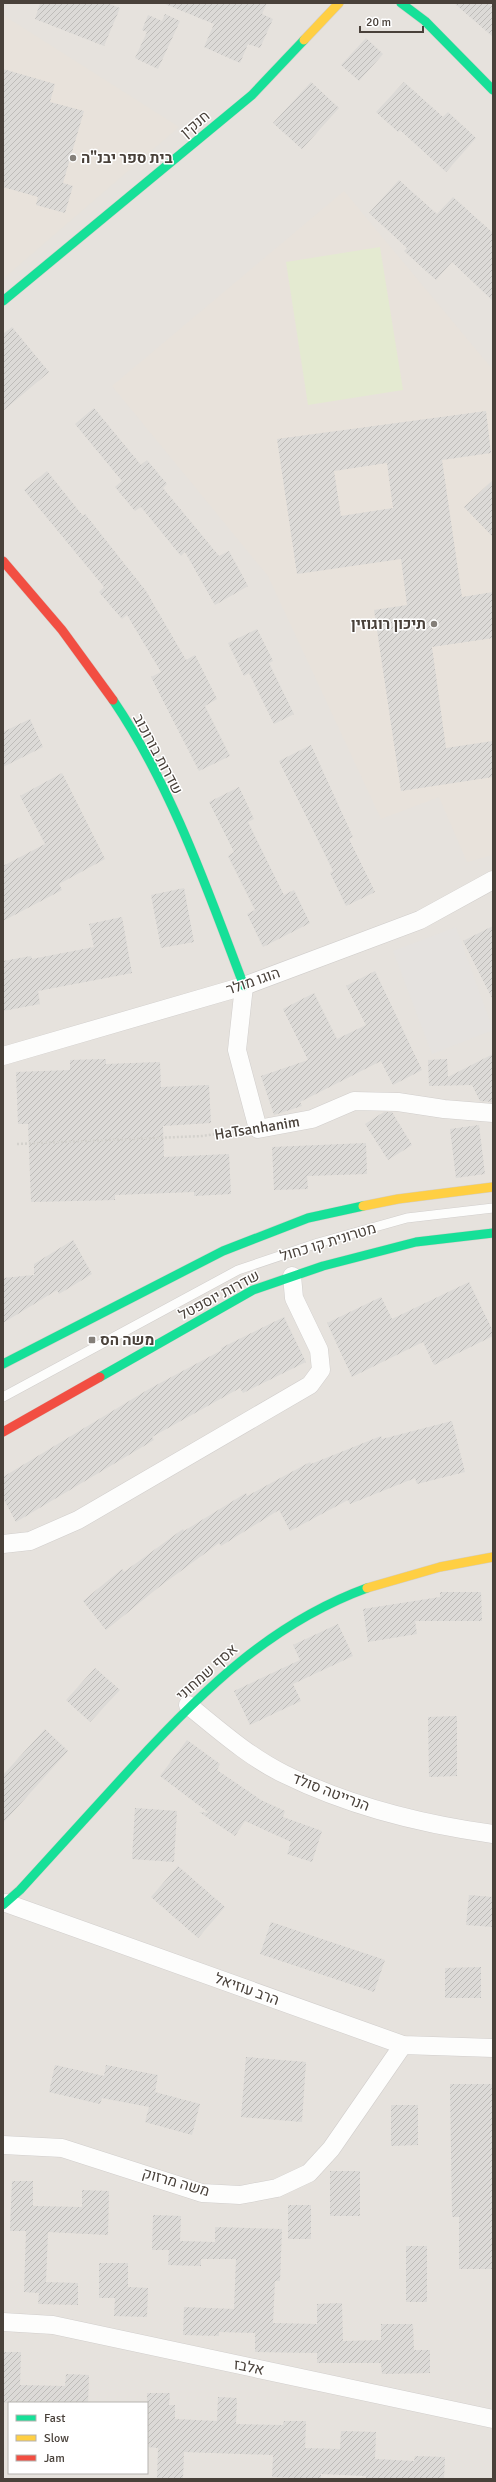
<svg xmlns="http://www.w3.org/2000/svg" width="496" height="2482" font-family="Signika,Heebo,sans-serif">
	<defs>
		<pattern id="building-hatch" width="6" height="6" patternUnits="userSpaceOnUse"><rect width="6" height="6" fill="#dcdad7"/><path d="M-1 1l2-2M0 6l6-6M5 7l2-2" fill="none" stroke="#bebcb9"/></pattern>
	</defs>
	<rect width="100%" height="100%" fill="#f3f1ee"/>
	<path fill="#e6e2dd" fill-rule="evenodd" d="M3,3H493V2479H3ZM9,2403H147V2473H9Z"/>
	<g fill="#e8e2db">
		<polygon points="3,15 179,127 3,279"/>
		<polygon points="344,191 493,370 493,855 467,862 439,797 381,819 268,576 112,386"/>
	</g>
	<polygon fill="#e4ead1" points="380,247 403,390 308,405 286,262"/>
	<polygon fill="#e5e2df" points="456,927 493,1030 432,1054 393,951"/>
	<g fill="url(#building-hatch)" fill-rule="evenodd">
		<polygon points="40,3 107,3 120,8 104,46 35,19"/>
		<polygon points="267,3 262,14 273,19 260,48 248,44 240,63 204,47 214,24 165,4"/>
		<polygon points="454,3 493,3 493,37"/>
		<polygon points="165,14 180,21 158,69 135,58 147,32 142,30 148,15 162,21"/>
		<polygon points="366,38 383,54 359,81 341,65"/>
		<polygon points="3,69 55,84 50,102 84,111 63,183 73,186 65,213 36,205 38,197 3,187"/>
		<polygon points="311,82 339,108 302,149 273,123"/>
		<polygon points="404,82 443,117 448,112 476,138 446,172 400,130 398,132 376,112"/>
		<polygon points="399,180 437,214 453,197 493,233 493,301 452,262 436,280 404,251 407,248 369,213"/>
		<polygon points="12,327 49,372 3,411 3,334"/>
		<polygon points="94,408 141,465 147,460 167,484 163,488 219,556 229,551 248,586 215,605 185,552 181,556 141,507 135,511 115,487 122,481 75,424"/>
		<path d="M486,411L491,453L442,460L462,597L493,592V638L432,647L446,748L493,741V777L401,791L374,610L407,605L401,559L297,574L277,439ZM387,463L393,508L341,516L334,471Z"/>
		<polygon points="47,471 83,516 85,514 146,591 186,660 195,655 217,699 205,706 230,756 199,771 151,677 161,672 127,615 122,619 99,592 104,587 24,490"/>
		<polygon points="493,480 493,537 464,507"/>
		<polygon points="257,629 273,661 269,663 294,714 274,724 249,673 244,676 228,643"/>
		<polygon points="30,719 43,747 3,767 3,732"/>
		<polygon points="311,745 353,837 349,839 375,892 346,906 330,873 333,871 279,761"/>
		<polygon points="62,773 105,859 59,884 62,890 3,921 3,866 45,844 20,796"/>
		<polygon points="239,787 254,819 248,822 284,895 294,890 310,923 263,947 247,914 255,910 228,856 234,852 209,802"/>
		<polygon points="184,888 194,942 161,948 151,895"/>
		<polygon points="122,917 132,973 38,991 40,1004 3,1011 3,961 31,956 32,959 94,947 89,924"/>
		<polygon points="493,926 493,1000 463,941"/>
		<polygon points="375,971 422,1070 393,1085 381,1061 300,1102 302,1106 274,1115 261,1076 308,1060 283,1009 314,993 337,1039 366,1025 346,986"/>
		<polygon points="493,1054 493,1102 480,1101 472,1085 429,1086 428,1060 447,1059 448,1077"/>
		<polygon points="106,1059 106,1064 160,1062 161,1087 209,1085 211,1123 163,1126 164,1157 229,1154 231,1194 194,1196 194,1192 115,1195 115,1200 31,1202 28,1124 18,1124 16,1072 70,1070 70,1060"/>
		<polygon points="384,1112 392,1112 412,1145 388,1160 365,1124"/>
		<polygon points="479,1125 485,1174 456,1178 450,1129"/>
		<polygon points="366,1143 367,1174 307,1176 308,1189 274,1190 272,1147"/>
		<polygon points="73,1240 92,1274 59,1294 57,1290 3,1323 3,1278 34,1275 34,1264"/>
		<polygon points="469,1282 493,1331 493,1336 434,1365 423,1342 352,1377 327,1323 381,1297 392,1319"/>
		<polygon points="284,1317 306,1362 243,1393 240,1388 152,1437 154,1440 16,1522 3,1498 3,1477 149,1389 222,1350 221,1348"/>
		<polygon points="452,1421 465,1472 417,1484 415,1478 350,1504 348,1500 290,1531 279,1510 221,1546 219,1543 159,1587 106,1630 83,1601 122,1569 124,1572 183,1529 184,1531 246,1493 247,1496 310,1462 311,1464 381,1436 382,1439"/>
		<polygon points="440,1592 481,1592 482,1621 415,1621 417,1634 368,1642 363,1609 440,1597"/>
		<polygon points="338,1624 353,1656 293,1684 301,1701 250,1725 234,1691 300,1660 293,1645"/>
		<polygon points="95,1668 120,1690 90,1722 66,1700"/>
		<polygon points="457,1716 457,1776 429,1777 428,1717"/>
		<polygon points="45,1729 68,1751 3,1823 3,1775"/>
		<polygon points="187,1740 220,1764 217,1770 261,1800 285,1811 283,1817 322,1831 312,1862 287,1854 291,1842 245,1821 235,1836 199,1812 209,1813 160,1776"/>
		<polygon points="135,1808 177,1811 174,1862 132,1859"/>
		<polygon points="178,1866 225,1907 198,1938 151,1897"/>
		<polygon points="469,1895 493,1897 493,1927 466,1925"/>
		<polygon points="271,1922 385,1960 374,1992 260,1954"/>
		<polygon points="481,1967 481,1998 445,1998 445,1968"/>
		<polygon points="246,2057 306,2062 302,2122 241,2117"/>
		<polygon points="55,2065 104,2076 106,2065 158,2075 155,2092 200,2104 192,2135 145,2122 149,2107 102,2098 100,2104 49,2092"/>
		<polygon points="450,2084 492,2084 493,2269 459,2269 459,2217 452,2217"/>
		<polygon points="391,2105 418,2105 418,2145 391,2146"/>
		<rect x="330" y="2171" width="30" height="45"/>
		<polygon points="12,2181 33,2181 33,2206 82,2207 82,2190 109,2191 108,2235 48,2232 46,2282 78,2283 78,2305 38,2304 39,2293 24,2292 26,2231 10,2231"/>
		<rect x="288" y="2205" width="23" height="34"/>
		<polygon points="153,2215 181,2216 180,2241 215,2242 215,2227 282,2229 280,2281 275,2281 273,2323 317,2324 317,2304 342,2303 343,2341 381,2340 381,2324 413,2324 414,2350 430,2350 430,2373 382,2374 381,2363 317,2363 317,2353 255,2352 255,2333 219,2332 219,2336 183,2335 184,2307 234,2309 236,2259 201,2259 201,2266 168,2265 169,2250 152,2250"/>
		<rect x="406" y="2246" width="21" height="56"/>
		<polygon points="99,2263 128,2263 128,2287 148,2288 147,2317 114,2316 115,2298 99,2298"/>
		<polygon points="3,2352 21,2352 20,2385 65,2386 66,2374 89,2375 88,2403 3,2403"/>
		<polygon points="147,2393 170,2393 169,2405 175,2405 175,2419 217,2421 218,2397 237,2398 236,2424 283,2425 284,2421 306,2421 305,2448 340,2449 341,2431 376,2432 375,2459 414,2461 415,2456 445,2457 444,2479 366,2479 366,2476 321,2474 321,2479 272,2477 273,2455 184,2452 183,2479 157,2479 158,2448 147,2447"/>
	</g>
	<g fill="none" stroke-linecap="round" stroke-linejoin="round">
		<defs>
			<polyline id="lane" points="3,1397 238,1270 318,1243 407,1218 493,1208"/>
			<g id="street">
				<polyline points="244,986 237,1050 258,1129 312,1119 354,1101 398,1102 444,1109 493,1113"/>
				<polyline points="3,1056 244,986 420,920 493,880"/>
				<polyline points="3,1544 30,1541 78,1520 310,1385 321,1370 319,1350 294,1298 292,1276"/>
				<path d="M188,1705C219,1730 249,1757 284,1774C351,1807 420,1824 493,1834"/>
				<polyline points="6,1903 403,2045 493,2048"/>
				<polyline points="3,2145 62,2148 202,2193 240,2195 277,2188 309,2173 331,2149 403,2045"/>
				<polyline points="3,2322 53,2325 493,2419"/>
			</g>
			<g id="fast">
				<polyline points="401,3 425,21 493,90"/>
				<polyline points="3,301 252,95 304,40"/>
				<path d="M113,700C172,787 207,889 244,986"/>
				<polyline points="3,1364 223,1251 308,1218 363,1206"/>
				<polyline points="100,1377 253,1290 323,1266 416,1242 493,1233"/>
				<path d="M3,1905L20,1890C58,1848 96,1807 134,1765C202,1691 271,1623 367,1588"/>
			</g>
			<g id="slow">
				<polyline points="304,40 339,3"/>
				<polyline points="363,1206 398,1199 493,1187"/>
				<polyline points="367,1588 440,1567 493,1557"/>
			</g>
			<g id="jam">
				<polyline points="3,561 62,630 113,700"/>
				<polyline points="3,1432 100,1377"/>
			</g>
		</defs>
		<use href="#lane" stroke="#d1cecc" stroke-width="10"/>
		<use href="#street" stroke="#d1cecc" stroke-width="19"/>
		<use href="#fast" stroke="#d3cec7" stroke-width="10"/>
		<use href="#slow" stroke="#d3cec7" stroke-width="10"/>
		<use href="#jam" stroke="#d3cec7" stroke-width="10"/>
		<polyline stroke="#d3d1cc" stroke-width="2.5" stroke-dasharray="2 2" stroke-linecap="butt" points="17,1144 202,1136 239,1131"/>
		<use href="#lane" stroke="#fdfdfc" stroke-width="9"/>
		<use href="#street" stroke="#fdfdfc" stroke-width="18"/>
		<use href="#fast" stroke="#16e098" stroke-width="9"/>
		<use href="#slow" stroke="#ffcf43" stroke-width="9"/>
		<use href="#jam" stroke="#f24e42" stroke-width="9"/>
	</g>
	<g fill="#847f79" stroke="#fff" stroke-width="1.5">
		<circle cx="73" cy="158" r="4"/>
		<circle cx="434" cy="624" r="4"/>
		<rect x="88" y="1336" width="8" height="8" rx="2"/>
	</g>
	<g text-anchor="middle" stroke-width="3" stroke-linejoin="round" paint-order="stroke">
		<g font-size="15" fill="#49413a" stroke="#fff">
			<text transform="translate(195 124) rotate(-40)" y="5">חנקין</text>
			<text transform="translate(158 754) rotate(62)" y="5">שדרות בורוכוב</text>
			<text transform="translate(253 981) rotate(-19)" y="5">הוגו מולר</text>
			<text transform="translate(257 1128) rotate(-9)" y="5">HaTsanhanim</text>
			<text transform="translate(328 1242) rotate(-17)" y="5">מטרונית קו כחול</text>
			<text transform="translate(219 1295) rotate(-28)" y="5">שדרות יוספטל</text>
			<text transform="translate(207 1672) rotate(-42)" y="5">אסף שמחוני</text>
			<text transform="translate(331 1792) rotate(21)" y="5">הנרייטה סולד</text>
			<text transform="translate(247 1989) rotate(20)" y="5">הרב עוזיאל</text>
			<text transform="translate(176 2182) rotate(16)" y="5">משה מרזוק</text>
			<text transform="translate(249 2367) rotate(12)" y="5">אלבז</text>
		</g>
		<g font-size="15" font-weight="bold" fill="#49413a" stroke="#fff" text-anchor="start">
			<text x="81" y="163">בית ספר יבנ"ה</text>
			<text x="426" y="629" text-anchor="end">תיכון רוגוזין</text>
			<text x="100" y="1345">משה הס</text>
		</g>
	</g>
	<rect width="496" height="2482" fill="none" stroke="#49413a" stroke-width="8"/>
	<rect x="8" y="2402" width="140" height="72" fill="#ffffff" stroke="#b6b3b0"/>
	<rect x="16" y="2415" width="20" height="6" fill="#16e098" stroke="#b6b3b0"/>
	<text x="44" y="2422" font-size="12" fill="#49413a">Fast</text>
	<rect x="16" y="2435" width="20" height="6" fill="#ffcf43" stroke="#b6b3b0"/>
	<text x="44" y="2442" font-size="12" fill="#49413a">Slow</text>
	<rect x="16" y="2455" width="20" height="6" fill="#f24e42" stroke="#b6b3b0"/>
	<text x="44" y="2462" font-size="12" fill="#49413a">Jam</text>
	<path d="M360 26v6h63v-6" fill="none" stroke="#49413a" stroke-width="2"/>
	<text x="366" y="26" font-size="12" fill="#49413a" stroke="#ffffff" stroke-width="3" paint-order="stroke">20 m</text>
</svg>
